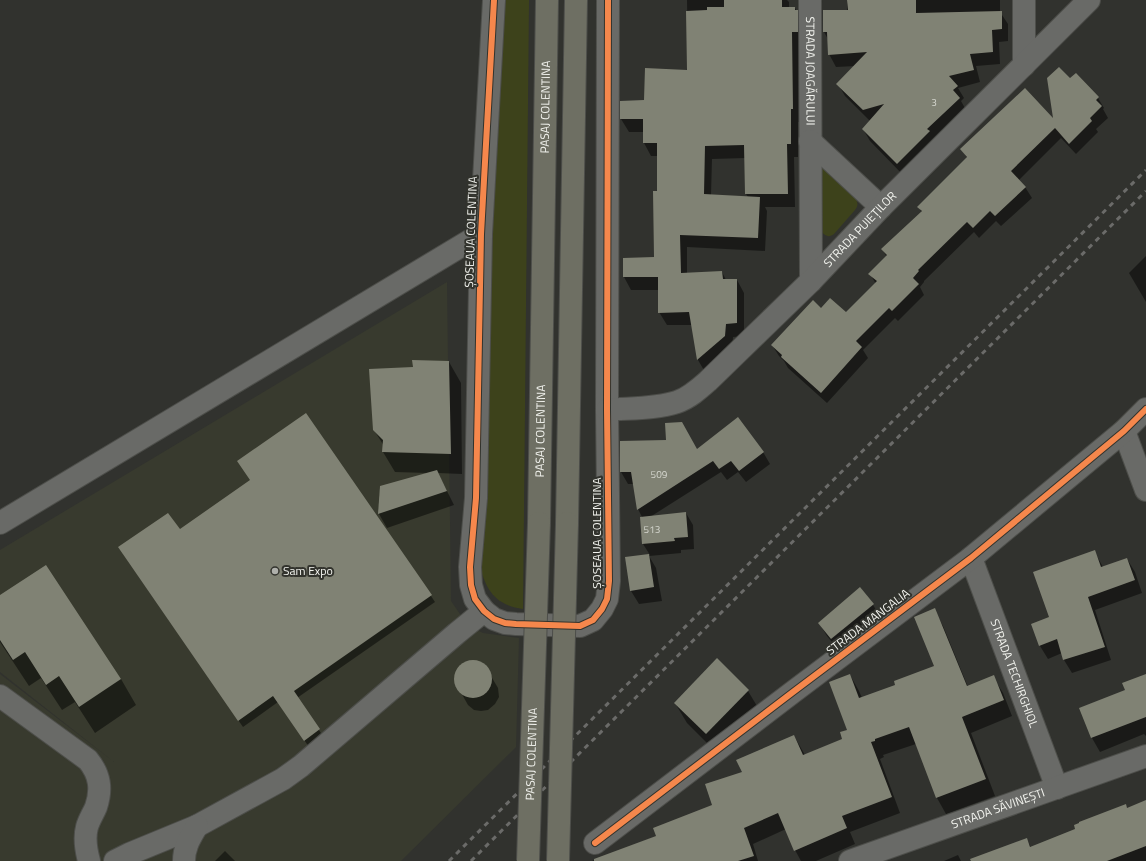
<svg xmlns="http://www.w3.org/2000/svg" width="1146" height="861" font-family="'Titillium Web',sans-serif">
	<rect width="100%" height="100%" fill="#31322e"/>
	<polygon fill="#383a2e" points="447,282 451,601 462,617 473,628 483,633 519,638 516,747 401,861 0,861 0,674 114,762 0,672 0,550"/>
	<g fill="#3d421b">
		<path d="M500,0H529L523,609C496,605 487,592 480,567L489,190Z"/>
		<path d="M822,167H824L856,199C858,204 858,206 855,210L834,234C829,238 825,236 821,231L820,169Z"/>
	</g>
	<g fill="#0007" fill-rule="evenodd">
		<path d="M687,0H787L789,2V8H795L805,24L800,122H798V157H794L795,207H765L767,211L765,251L687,247V274L722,272L726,280H737L744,293V336L733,337L732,350L705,372L698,360L692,325H667L659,312V290H631L624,277V259L655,258L658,156H651L644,143V132H629L621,119V102L645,101L688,71ZM746,158V194L748,197L711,195L712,159Z"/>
		<polygon points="847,0 1000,0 1000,12 1008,24 1008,41 999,42 1000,64 976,66 980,82 958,88 964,98 961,101 966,110 904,176 870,141 863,129 870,121 845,96 838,84 856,66 836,67 829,54 829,41 824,32 824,11 847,11"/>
		<polygon points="1070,79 1098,98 1104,108 1103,109 1108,118 1096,129 1098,132 1076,154 1061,138 1019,180 1025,187 1032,198 1001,226 996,221 979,238 974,232 924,281 924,282 920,287 924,295 898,321 895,318 863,350 868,358 827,403 788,368 784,361 779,356 772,345 821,309 846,314 876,284 870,274 887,257 882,249 922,213 919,207 967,158 962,149 1055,121"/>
		<polygon points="1146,256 1146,302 1129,273"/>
		<polygon points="449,362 461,383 462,474 438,473 454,505 387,528 379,514 381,487 428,473 395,472 383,452 384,446 374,430 414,368"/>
		<polygon points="621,442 697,450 763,452 770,464 746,482 738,472 727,480 721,472 650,517 686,513 693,525 694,549 681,550 681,553 649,556 656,568 662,601 639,604 631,591 626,558 650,555 643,544 642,517 638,509 634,484 628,484 621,472"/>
		<polygon points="179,531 431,596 435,602 297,698 323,736 309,747 278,702 243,727 123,554"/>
		<polygon points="1094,551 1103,567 1127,559 1135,572 1142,593 1095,610 1111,660 1072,673 1064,660 1062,653 1048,659 1040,646 1032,625 1051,618"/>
		<polygon points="0,596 121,679 136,705 95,733 75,702 62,710 41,678 29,686 0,642"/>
		<polygon points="873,605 881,618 840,652 827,636 819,623"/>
		<polygon points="934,610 943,626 968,687 993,677 1003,693 1012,716 971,733 995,796 946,814 937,798 916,744 883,755 884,757 880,759 900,813 850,832 855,844 816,861 801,861 795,850 786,829 753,844 758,861 592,861 657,836 714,805 743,772 794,736 805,755 844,739 849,731 850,675 859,691 862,698 897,686 935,666"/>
		<polygon points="476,661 485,666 498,688 499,697 495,704 488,710 481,711 474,710 468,705 455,682 456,673 461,666 467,662"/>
		<polygon points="1146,675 1146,736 1144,734 1100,752 1092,738 1080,708 1126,691"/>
		<polygon points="748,691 760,711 718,754 687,723 675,703"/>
		<polygon points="1146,801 1146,861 1005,861 1027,839 1031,848"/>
		<polygon points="225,851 235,861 215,861"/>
		<polygon points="958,855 961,861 944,861"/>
	</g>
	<g fill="#808274">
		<polygon points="724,0 782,0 782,7 795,7 795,10 798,10 798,32 792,32 793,109 791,109 791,144 787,144 788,194 745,194 744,145 705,146 704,194 760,197 758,238 680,235 681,273 722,271 723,279 737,279 737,323 726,324 725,336 697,360 689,312 658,313 658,277 623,277 623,258 654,257 653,191 657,191 657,143 643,143 643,119 620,119 620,101 644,100 645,68 687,70 686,11 707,10 707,7 724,7"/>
		<polygon points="847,0 916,0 916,13 1002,11 1002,29 992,30 993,52 970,54 974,70 949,76 958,86 953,90 960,98 927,129 930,131 897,164 862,129 884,104 863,110 836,84 867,52 828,55 827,32 823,32 823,10 848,10"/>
		<polygon points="1059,67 1070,78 1076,73 1099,97 1096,100 1102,106 1090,118 1092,121 1069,144 1055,128 1011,171 1026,187 995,216 990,211 973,228 967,222 918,270 919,271 913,278 919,284 892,311 889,308 856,341 862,347 821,393 781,357 782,355 771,345 813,300 821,308 830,298 846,312 877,281 868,274 887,255 881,249 922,211 917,207 967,157 960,149 1025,88 1053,118 1047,78"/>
		<polygon points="412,360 449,361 451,454 382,452 383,440 373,430 369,369 413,367"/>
		<polygon points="306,413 432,595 294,691 320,729 304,741 273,696 238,721 118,547 168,513 180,529 250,480 237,461"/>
		<polygon points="738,417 764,452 739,471 731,461 719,469 713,461 637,510 631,472 620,472 620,441 666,440 665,423 682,422 697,449"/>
		<polygon points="437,470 447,491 378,514 380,486"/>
		<polygon points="686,512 688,537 674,538 675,541 642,544 640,517"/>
		<polygon points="1095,550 1101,567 1127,558 1135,580 1088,597 1105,647 1063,660 1057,639 1039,646 1031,624 1049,617 1033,572"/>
		<polygon points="649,554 654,587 630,591 625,557"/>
		<polygon points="46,565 121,679 79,707 59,676 46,685 25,652 13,660 0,640 0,595"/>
		<polygon points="860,587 874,604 831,639 818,623"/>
		<polygon points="935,608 967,686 994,675 1004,700 962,717 986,779 936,798 909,727 875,739 875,741 871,742 892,797 842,816 847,828 794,851 778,813 744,828 754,856 738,861 594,861 594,859 656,836 653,828 712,805 705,784 742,772 736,760 794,735 803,755 842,739 840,732 847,730 829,682 850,674 859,698 895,685 894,681 934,666 914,617"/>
		<polygon points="717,658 749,690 706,734 674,703"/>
		<circle cx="473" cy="679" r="19"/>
		<polygon points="1146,674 1146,717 1091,738 1079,708 1125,690 1122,683"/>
		<polygon points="1146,800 1146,846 1107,861 971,861 970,859 1027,838 1030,847 1075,829 1074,825 1079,823 1079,822 1126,804 1127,808"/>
	</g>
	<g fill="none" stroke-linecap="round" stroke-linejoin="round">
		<defs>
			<g id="minor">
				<polyline points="494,0 481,234 476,498 470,567 471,585 475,599 484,611 494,619 505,623 516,624 580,626 593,620 602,609 607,599 609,581 607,410 608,0"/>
				<path id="s1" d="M810,0L811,281"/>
				<polyline points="1024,65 1024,0"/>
				<polyline points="810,141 881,207"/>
				<path id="s2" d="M607,410C629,408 656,409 677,402C689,398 699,389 708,381L811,281L881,207L1089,0"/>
				<polyline points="1124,431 1146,490"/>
				<polyline points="0,523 481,234"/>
				<path id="s3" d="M971,558L1057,788"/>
				<path d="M0,696L88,760C100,775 102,789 96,807C93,814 89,820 87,827C84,838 86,850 89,861"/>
				<polyline points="595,843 793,692 971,558 1124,431 1146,409"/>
				<polyline points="115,861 129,854 197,826 283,779 301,766 457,633 484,611"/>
				<path d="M184,861C184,847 190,838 197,826"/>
				<path id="s4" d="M850,861L1146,756"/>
			</g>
			<g id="highway">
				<path id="s5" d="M539,523L547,0"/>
				<polyline points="567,523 576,0"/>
			</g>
		</defs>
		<use href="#minor" stroke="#4d4e4a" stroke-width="24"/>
		<use href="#highway" stroke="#4d4e4a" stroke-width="24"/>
		<use href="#minor" stroke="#696a67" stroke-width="22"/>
		<use href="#highway" stroke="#6e6f63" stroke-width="22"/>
		<g stroke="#6b6b69" stroke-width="3" stroke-dasharray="5 5" stroke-linecap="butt">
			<polyline points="449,861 1146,170"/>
			<polyline points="471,861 1146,191"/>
		</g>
		<defs>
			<g id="highway-bridge">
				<path id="s6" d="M528,861L539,523"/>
				<polyline points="558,861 567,523"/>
			</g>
		</defs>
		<use href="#highway-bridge" stroke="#4d4e4a" stroke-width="24" stroke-linecap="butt"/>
		<use href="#highway-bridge" stroke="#6e6f63" stroke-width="22"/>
		<defs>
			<g id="cycleway">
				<polyline points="494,0 481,234 476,498 470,567 471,585 475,599 484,611 494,619 505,623 516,624 580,626 593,620 602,609 607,599 609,581 607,410 608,0"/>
				<polyline points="595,843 793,692 971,558 1124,431 1146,409"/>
			</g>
		</defs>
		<use href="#cycleway" stroke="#32332d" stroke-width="8"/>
		<use href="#cycleway" stroke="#f5874c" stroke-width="6"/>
	</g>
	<circle fill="#afb0ab" stroke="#32332d" stroke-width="1.5" cx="275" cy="571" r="4"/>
	<g text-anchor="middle" stroke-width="4" stroke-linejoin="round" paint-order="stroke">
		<g font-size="10" fill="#d6d8d0">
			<text x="934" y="106">3</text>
			<text x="659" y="478">509</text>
			<text x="652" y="533">513</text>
		</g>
		<g font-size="12" fill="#f3f4ef" stroke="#32332d">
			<text dy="4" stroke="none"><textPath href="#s1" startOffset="71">STRADA JOAGĂRULUI</textPath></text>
			<text dy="4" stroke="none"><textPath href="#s5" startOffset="416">PASAJ COLENTINA</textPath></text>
			<text dy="4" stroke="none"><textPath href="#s2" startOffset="323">STRADA PUIEȚILOR</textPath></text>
			<text transform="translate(471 232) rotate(-88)" y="4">ȘOSEAUA COLENTINA</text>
			<text dy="4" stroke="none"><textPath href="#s5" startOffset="92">PASAJ COLENTINA</textPath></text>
			<text transform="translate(597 533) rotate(-90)" y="4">ȘOSEAUA COLENTINA</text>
			<text transform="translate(868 622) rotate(-37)" y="4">STRADA MANGALIA</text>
			<text dy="4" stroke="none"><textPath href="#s3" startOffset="123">STRADA TECHIRGHIOL</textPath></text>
			<text dy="4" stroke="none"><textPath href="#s6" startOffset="107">PASAJ COLENTINA</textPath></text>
			<text dy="4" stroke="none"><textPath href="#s4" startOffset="157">STRADA SĂVINEȘTI</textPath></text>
		</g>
		<g font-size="12" fill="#f3f4ef" stroke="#32332d" text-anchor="start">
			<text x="283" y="575">Sam Expo</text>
		</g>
	</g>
</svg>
